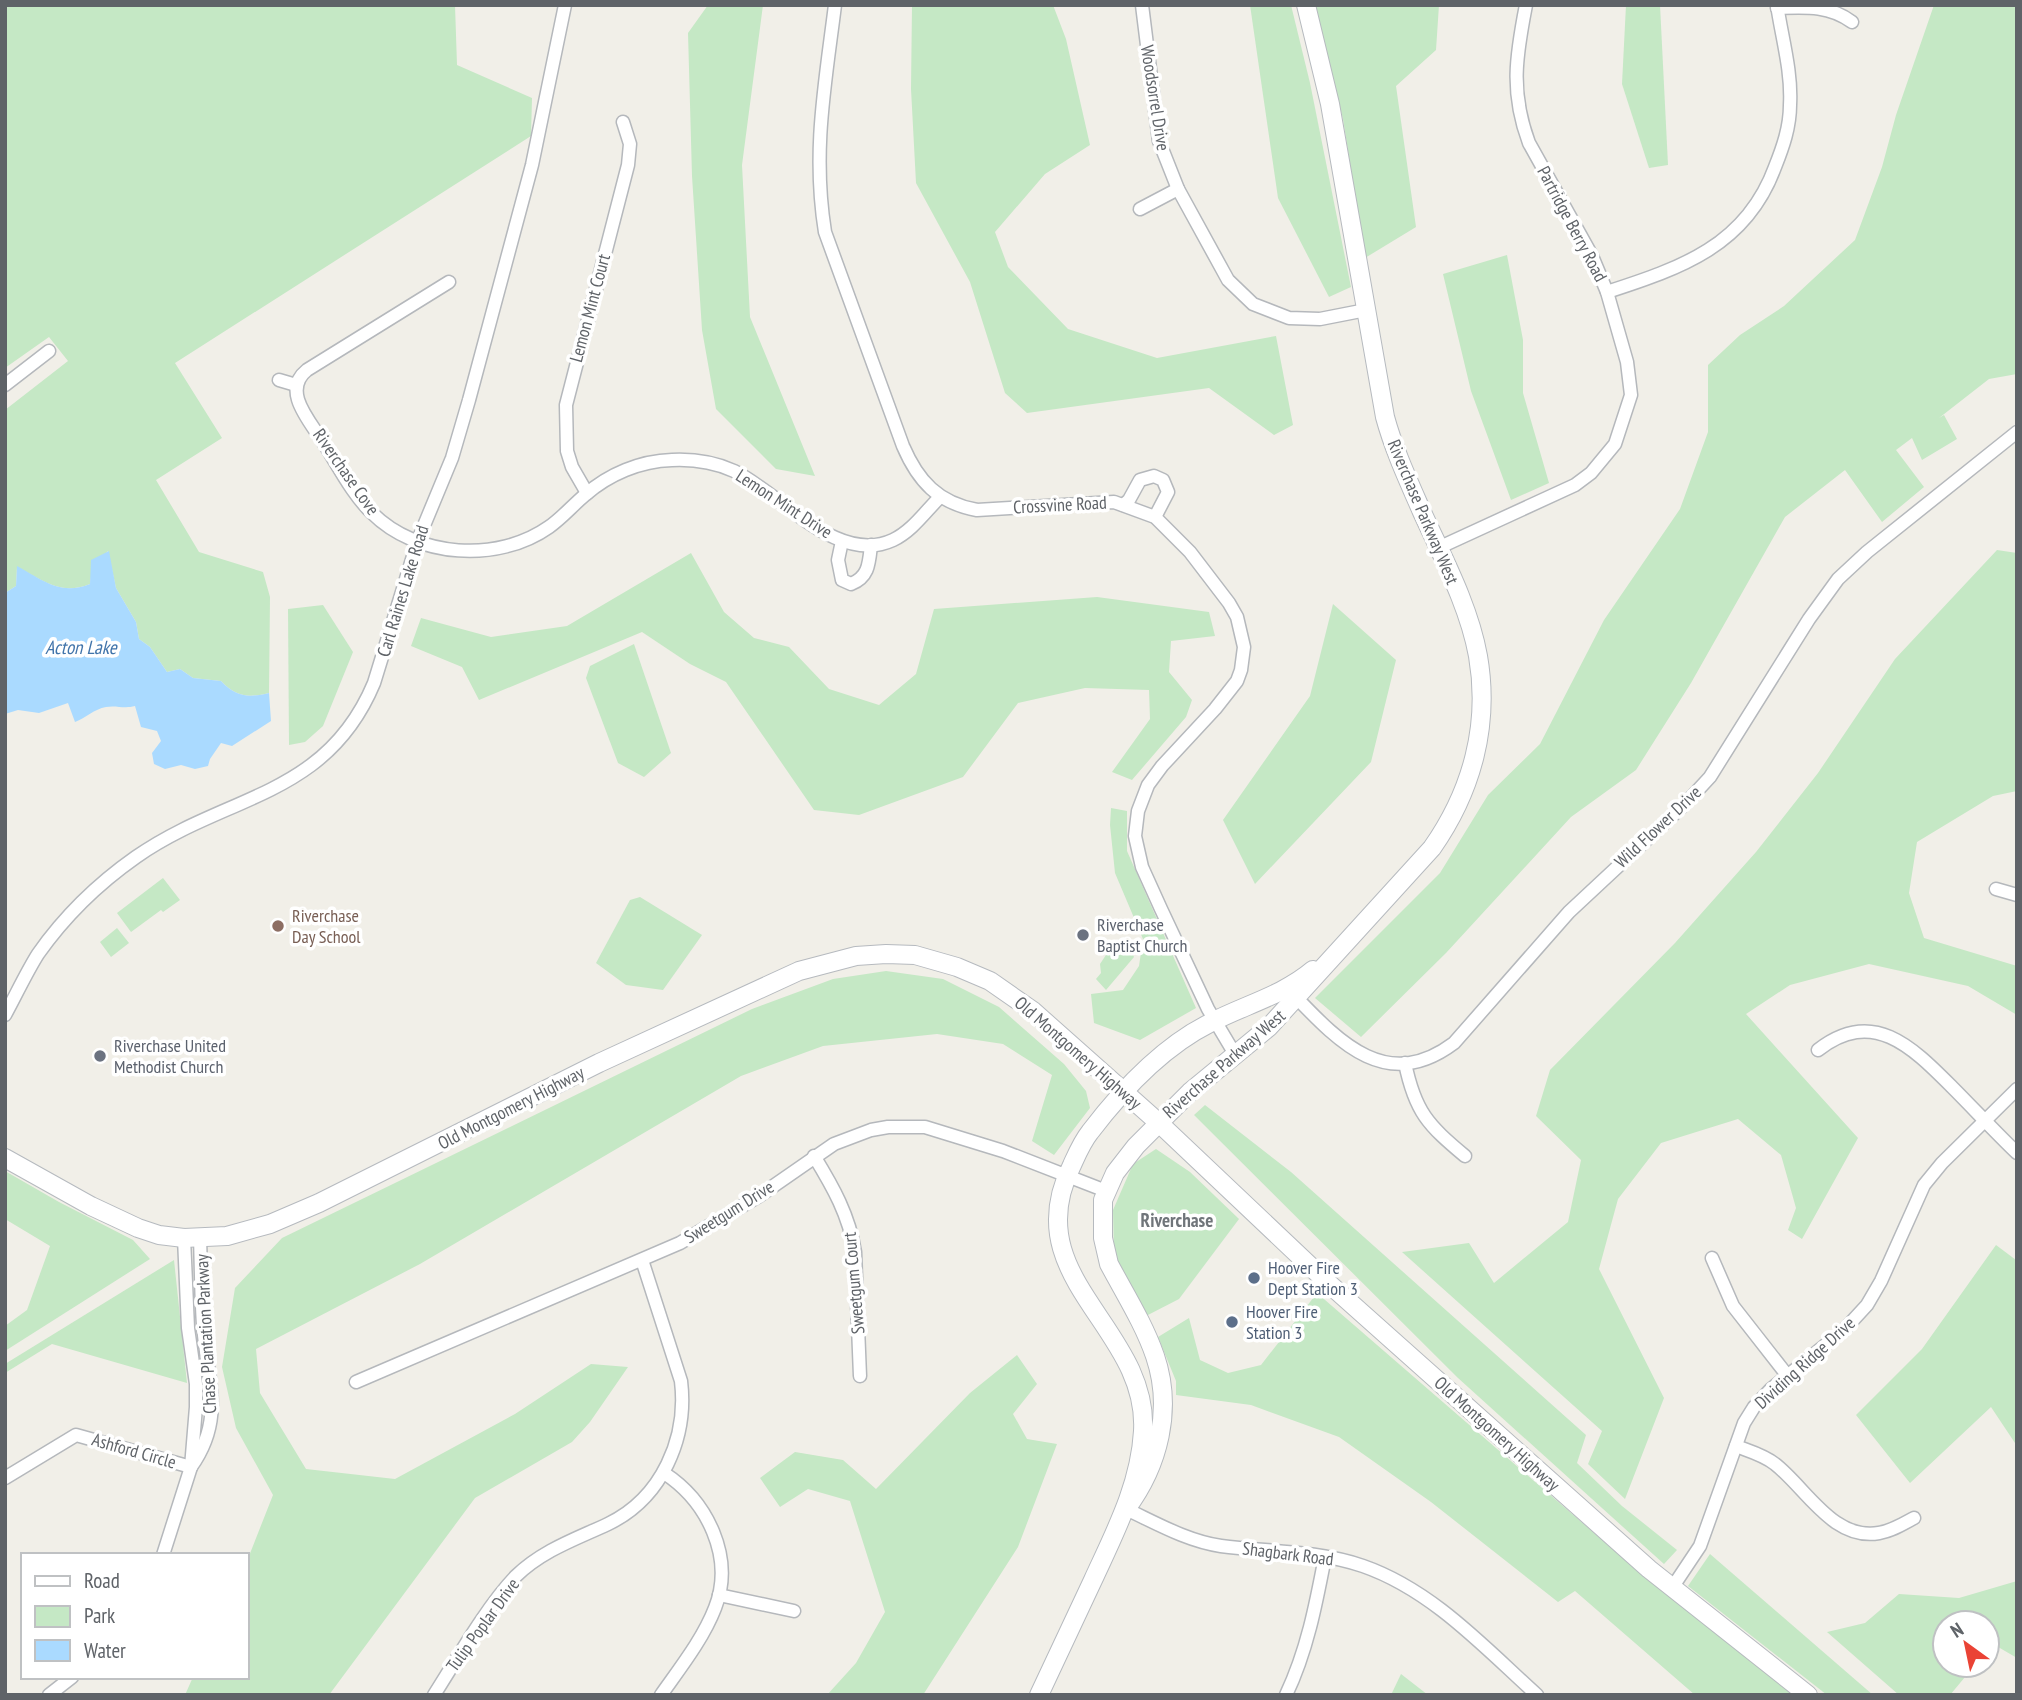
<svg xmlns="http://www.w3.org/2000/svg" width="2022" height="1700" font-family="'PT Sans Narrow',sans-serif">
	<rect width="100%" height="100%" fill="#f1efe8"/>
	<g fill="#c5e8c5">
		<path d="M5,5H455L457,65L532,98L531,136L175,363L222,438L156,480L199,552L263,572L270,597L269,693C248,698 236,697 221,681L193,678L180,669L167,672L150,647L139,639L136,622L116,588L108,551L92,570L90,584C60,596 43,580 17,567L16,586L5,593V410L68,361L49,337L5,368Z"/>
		<polygon points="708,5 763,5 742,165 750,317 815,476 776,469 716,409 702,330 692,176 688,33"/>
		<polygon points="912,5 1053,5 1066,39 1090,145 1045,174 995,232 1008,267 1068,329 1157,358 1276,336 1293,425 1274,435 1209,388 1027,413 1005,393 970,282 916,183 911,89"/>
		<polygon points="1250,5 1291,5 1310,83 1351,287 1329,297 1278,198"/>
		<polygon points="1324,5 1439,5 1436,50 1396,86 1416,227 1365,258 1343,119 1315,7"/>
		<polygon points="1626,5 1660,5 1668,165 1649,168 1622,84"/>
		<polygon points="1934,5 2017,5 2017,374 1989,379 1939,418 1944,415 1957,439 1922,460 1912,438 1896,450 1924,487 1882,522 1845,470 1785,517 1691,683 1636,770 1571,817 1446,953 1361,1037 1315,998 1440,873 1488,795 1540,744 1604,620 1680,509 1708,432 1708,365 1740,335 1784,306 1855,240 1882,167 1896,115"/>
		<polygon points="1507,255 1523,340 1523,393 1549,483 1511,500 1471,391 1443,274"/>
		<polygon points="1997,550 2017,553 2017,791 1993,796 1917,842 1909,893 1924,938 2017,966 2017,1015 1968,986 1869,964 1790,985 1746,1014 1858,1138 1802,1239 1788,1230 1796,1208 1781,1155 1738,1119 1661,1143 1618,1199 1599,1269 1664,1398 1625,1499 1588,1464 1602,1431 1402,1252 1469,1243 1494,1283 1568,1222 1581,1160 1536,1116 1550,1070 1675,943 1756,852 1818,773 1895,659"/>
		<polygon points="691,553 724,612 754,638 789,647 829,689 879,705 916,674 934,609 1097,597 1209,612 1215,636 1171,641 1169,672 1192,700 1186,717 1132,780 1112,772 1150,719 1149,690 1085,688 1018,703 963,777 859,815 814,810 726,682 690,664 642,632 479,700 462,667 411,646 421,618 491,637 567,626"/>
		<polygon points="1333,604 1396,660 1371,762 1255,884 1223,820 1310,696"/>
		<polygon points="323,605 353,652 323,726 305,742 289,745 288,609"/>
		<polygon points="634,644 671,753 644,777 618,763 586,678 590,666"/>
		<polygon points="1111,808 1127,811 1127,851 1196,1008 1140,1040 1094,1023 1091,994 1123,990 1139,966 1143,939 1115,873 1110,825"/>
		<polygon points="163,878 180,900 163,912 161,910 131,932 117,913"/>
		<polygon points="640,897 702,935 663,990 626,985 596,963 630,900"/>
		<polygon points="117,928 129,943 111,957 100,942"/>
		<polygon points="1110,949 1117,956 1131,950 1134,957 1106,990 1096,979 1101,973 1100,964"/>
		<polygon points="886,971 943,979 999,1007 1064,1064 1086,1091 1090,1108 1054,1155 1032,1141 1052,1075 1003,1044 937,1034 823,1046 741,1076 420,1264 256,1349 260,1393 306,1469 395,1479 515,1414 591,1364 628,1367 590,1422 572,1442 475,1498 329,1695 185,1695 193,1677 247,1677 247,1561 273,1495 236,1428 222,1367 235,1288 282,1238 752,1009 833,979"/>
		<polygon points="1205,1105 1291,1172 1586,1435 1577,1463 1622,1506 1677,1550 1664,1564 1458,1378 1194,1115"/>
		<polygon points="1156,1149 1190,1172 1239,1219 1179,1299 1146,1316 1129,1287 1114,1254 1113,1210 1133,1164"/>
		<polygon points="5,1171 59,1202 133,1240 150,1259 5,1351 5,1326 27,1310 50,1246 5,1219"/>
		<polygon points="1996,1245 2016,1260 2017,1265 2017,1446 1991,1407 1910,1483 1856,1415 1922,1349"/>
		<polygon points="174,1260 187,1383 52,1344 5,1373 5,1364"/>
		<polygon points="1317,1293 1645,1577 1795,1695 1695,1695 1575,1591 1558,1602 1431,1502 1339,1437 1251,1405 1176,1395 1176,1381 1158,1337 1189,1318 1200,1360 1228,1373 1261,1365"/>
		<polygon points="1017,1355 1037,1384 1013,1414 1027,1439 1057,1444 1018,1547 923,1695 827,1695 856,1663 885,1612 850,1501 808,1489 780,1507 760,1478 795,1452 843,1460 876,1489 970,1393"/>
		<polygon points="1710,1554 1873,1695 1827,1695 1688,1586"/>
		<polygon points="2017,1581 2017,1658 1993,1644 1987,1651 1987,1623 1945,1623 1945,1665 1975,1665 1950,1695 1899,1695 1827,1632 1865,1623 1899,1594 1959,1598"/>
		<polygon points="1401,1674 1428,1695 1391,1695"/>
	</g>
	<path fill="#aadaff" d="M109,551L116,588L136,622L139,639L150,647L167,672L180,669L193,678L221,681C236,697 248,698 269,693L271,721L232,746L221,743L210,759L208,766L195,769L181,765L165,769L154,764L152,753L161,741L157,731L141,727L135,706C124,709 116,705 106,707C94,709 86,718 75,722L68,703L39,713L18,710L5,714V593L16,586L17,566C43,580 60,596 90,584L91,560Z"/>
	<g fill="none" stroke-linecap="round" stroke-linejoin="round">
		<defs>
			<g id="street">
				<path d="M835,5C825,85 812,152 825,232L903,446C918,481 938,503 977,510L1114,502L1155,517L1190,552L1229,603L1237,617L1244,647L1241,670L1237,681L1215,709L1162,766L1148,785L1138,811L1135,836L1142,867L1161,909L1208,1009L1236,1056"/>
				<polyline points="1142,5 1159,141 1178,189 1228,280 1253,304 1289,318 1320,319 1366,310"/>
				<path d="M1777,8C1805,7 1829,5 1852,22"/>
				<polyline points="1140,209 1178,189"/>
				<path d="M449,282L307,370C282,390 308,419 321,439C337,463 351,493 372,513C417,558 498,563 549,527C562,518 573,505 585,495C609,474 640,461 672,460C693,459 714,462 734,471C780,493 837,566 893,540C912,531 925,512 940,497"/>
				<path d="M1607,292C1681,268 1746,246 1775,167C1783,147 1790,127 1790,105C1792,72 1782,38 1777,5"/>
				<polyline points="279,380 296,385"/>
				<polyline points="5,385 49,351"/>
				<polyline points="587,493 572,467 567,451 566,405 628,165 630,144 623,122"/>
				<polyline points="1123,505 1129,500 1140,480 1154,476 1163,480 1168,492 1155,517"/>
				<path d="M842,541L838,560L842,580L851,584C869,577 869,563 871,545"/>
				<path d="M1438,548L1575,485L1591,473L1615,444L1631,395L1627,362L1607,292L1592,256L1529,143C1510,92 1516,56 1526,5"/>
				<polyline points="1996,889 2017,895"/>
				<path d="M1292,993C1338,1041 1386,1094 1454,1043L1569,912L1686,803L1710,777L1809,619L1838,579L1867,552L2017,432"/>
				<path d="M5,1015C16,995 26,973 38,954C64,917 99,883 136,857C226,794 326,798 374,683L418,540L452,458L469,400L532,165L565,5"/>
				<path d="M1818,1050C1873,1007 1912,1047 1952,1087C1974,1109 1995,1132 2017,1153"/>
				<path d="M1405,1063C1415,1112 1428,1125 1465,1156"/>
				<path d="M814,1156C833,1187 849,1215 855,1252L860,1376"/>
				<polyline points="1712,1258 1733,1306 1787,1375"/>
				<polyline points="356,1382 680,1243 759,1196 834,1144 871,1130 888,1127 925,1127 1003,1151 1106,1191"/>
				<path d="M1736,1446C1749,1451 1764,1455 1775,1464C1806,1488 1833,1541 1879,1533C1892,1531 1903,1524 1914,1518"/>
				<path d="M191,1467C226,1418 207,1379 203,1325C201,1296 201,1267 200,1238"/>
				<polyline points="5,1478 76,1435 191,1467"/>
				<path d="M1126,1509C1156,1523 1187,1541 1221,1546C1268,1552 1316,1550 1363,1566C1432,1590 1484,1647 1537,1695"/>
				<polyline points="163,1555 191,1467 196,1407 196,1384 188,1328 184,1238"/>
				<polyline points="1672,1588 1700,1546 1744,1423 1754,1407 1771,1389 1844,1330 1867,1305 1881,1281 1924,1185 1942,1163 2017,1089"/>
				<polyline points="719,1595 794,1611"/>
				<polyline points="49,1695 72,1677"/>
				<path d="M434,1695C457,1659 487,1606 516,1576C543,1550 576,1539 608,1524C662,1498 688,1438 681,1381L642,1260"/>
				<path d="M661,1695C680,1668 703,1639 715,1608C735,1557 707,1501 664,1473"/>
				<path d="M1286,1695C1307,1651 1316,1604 1325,1557"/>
			</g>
			<g id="secondary">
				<polyline points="5,1158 91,1206 138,1228 159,1235 184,1238 227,1236 270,1224 319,1203 599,1063 799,971 856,956 886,954 915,955 957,967 990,981 1033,1011 1159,1123 1327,1282 1649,1569 1808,1695"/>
				<path d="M1126,1509C1159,1465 1173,1409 1155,1356C1144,1324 1125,1294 1109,1264L1103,1238V1200L1115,1173L1136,1146L1190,1092L1269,1027L1432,848C1472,791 1490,725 1478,656C1469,606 1443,558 1422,512C1408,480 1394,450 1385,417L1330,104L1306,5"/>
				<path d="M1039,1695C1057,1657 1075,1618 1093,1580C1115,1532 1140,1485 1143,1431C1149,1327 1015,1278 1072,1165C1077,1154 1082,1142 1090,1132C1122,1090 1162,1047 1210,1023C1244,1005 1282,996 1313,970"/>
			</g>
		</defs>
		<use href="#street" stroke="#b5b8bc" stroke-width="15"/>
		<use href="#secondary" stroke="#b6babf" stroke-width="20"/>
		<use href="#street" stroke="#fff" stroke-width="12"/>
		<use href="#secondary" stroke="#fff" stroke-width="18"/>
	</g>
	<circle fill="#8d6e63" stroke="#fff" stroke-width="2.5" cx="278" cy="926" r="7"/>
	<g fill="#6b7280" stroke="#fff" stroke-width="2.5">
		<circle cx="1083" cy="935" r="7"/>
		<circle cx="100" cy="1056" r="7"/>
	</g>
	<g fill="#5c6f8a" stroke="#fff" stroke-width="2.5">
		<circle cx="1254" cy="1278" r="7"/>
		<circle cx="1232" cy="1322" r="7"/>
	</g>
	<g text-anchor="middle" stroke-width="7" stroke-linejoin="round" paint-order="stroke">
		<g font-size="18" fill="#5f6368" stroke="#fff">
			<text transform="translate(1155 98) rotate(81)" y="6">Woodsorrel Drive</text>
			<text transform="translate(1572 224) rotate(62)" y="6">Partridge Berry Road</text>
			<text transform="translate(590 308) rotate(-75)" y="6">Lemon Mint Court</text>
			<text transform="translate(346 472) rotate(55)" y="6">Riverchase Cove</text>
			<text transform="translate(784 504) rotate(33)" y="6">Lemon Mint Drive</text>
			<text transform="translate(1060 505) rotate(-3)" y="6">Crossvine Road</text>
			<text transform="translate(1423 512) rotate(67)" y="6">Riverchase Parkway West</text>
			<text transform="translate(403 591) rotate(-73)" y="6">Carl Raines Lake Road</text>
			<text transform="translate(1658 827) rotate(-43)" y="6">Wild Flower Drive</text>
			<text transform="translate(1078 1053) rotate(41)" y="6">Old Montgomery Highway</text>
			<text transform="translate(1224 1064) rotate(-41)" y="6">Riverchase Parkway West</text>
			<text transform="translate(511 1108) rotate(-27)" y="6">Old Montgomery Highway</text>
			<text transform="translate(729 1212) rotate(-32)" y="6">Sweetgum Drive</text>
			<text transform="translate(854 1283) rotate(-95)" y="6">Sweetgum Court</text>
			<text transform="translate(206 1334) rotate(-93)" y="6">Chase Plantation Parkway</text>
			<text transform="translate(1805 1363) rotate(-42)" y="6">Dividing Ridge Drive</text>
			<text transform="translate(1497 1434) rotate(42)" y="6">Old Montgomery Highway</text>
			<text transform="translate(134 1451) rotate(16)" y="6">Ashford Circle</text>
			<text transform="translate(1288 1554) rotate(7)" y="6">Shagbark Road</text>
			<text transform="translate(483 1625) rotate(-54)" y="6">Tulip Poplar Drive</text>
		</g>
		<g font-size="18" fill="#785e54" stroke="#fff" text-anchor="start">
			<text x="292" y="922">Riverchase<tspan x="292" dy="21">Day School</tspan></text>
		</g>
		<g font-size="18" fill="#5b616d" stroke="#fff" text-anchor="start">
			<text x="1097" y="931">Riverchase<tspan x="1097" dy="21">Baptist Church</tspan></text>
			<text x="114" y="1052">Riverchase United<tspan x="114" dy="21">Methodist Church</tspan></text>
		</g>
		<g font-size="18" fill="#4e5e75" stroke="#fff" text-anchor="start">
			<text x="1268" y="1274">Hoover Fire<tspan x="1268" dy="21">Dept Station 3</tspan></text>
			<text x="1246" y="1318">Hoover Fire<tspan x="1246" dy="21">Station 3</tspan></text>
		</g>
		<g font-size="19" font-style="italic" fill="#4174aa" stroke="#fff">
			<text x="81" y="654">Acton Lake</text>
		</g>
		<g font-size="19" font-weight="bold" fill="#70757a" stroke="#fff">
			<text x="1177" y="1227">Riverchase</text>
		</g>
	</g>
	<rect width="2022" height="1700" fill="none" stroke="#5f6368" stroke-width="14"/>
	<rect x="21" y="1553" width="228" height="126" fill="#ffffff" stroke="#bfc1c3" stroke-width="2"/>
	<rect x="35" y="1576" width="35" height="10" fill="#ffffff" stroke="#bfc1c3" stroke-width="2"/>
	<text x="84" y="1588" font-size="21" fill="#5f6368">Road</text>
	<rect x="35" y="1606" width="35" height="21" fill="#c5e8c5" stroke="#bfc1c3" stroke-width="2"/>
	<text x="84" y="1623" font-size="21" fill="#5f6368">Park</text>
	<rect x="35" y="1640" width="35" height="21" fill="#aadaff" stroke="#bfc1c3" stroke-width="2"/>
	<text x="84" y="1658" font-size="21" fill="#5f6368">Water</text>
	<g transform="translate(1966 1644) rotate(327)"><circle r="33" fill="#ffffff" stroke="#bfc1c3" stroke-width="2"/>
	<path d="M0-5L12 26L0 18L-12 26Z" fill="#ea4335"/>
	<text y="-10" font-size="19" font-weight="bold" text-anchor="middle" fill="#5f6368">N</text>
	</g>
</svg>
